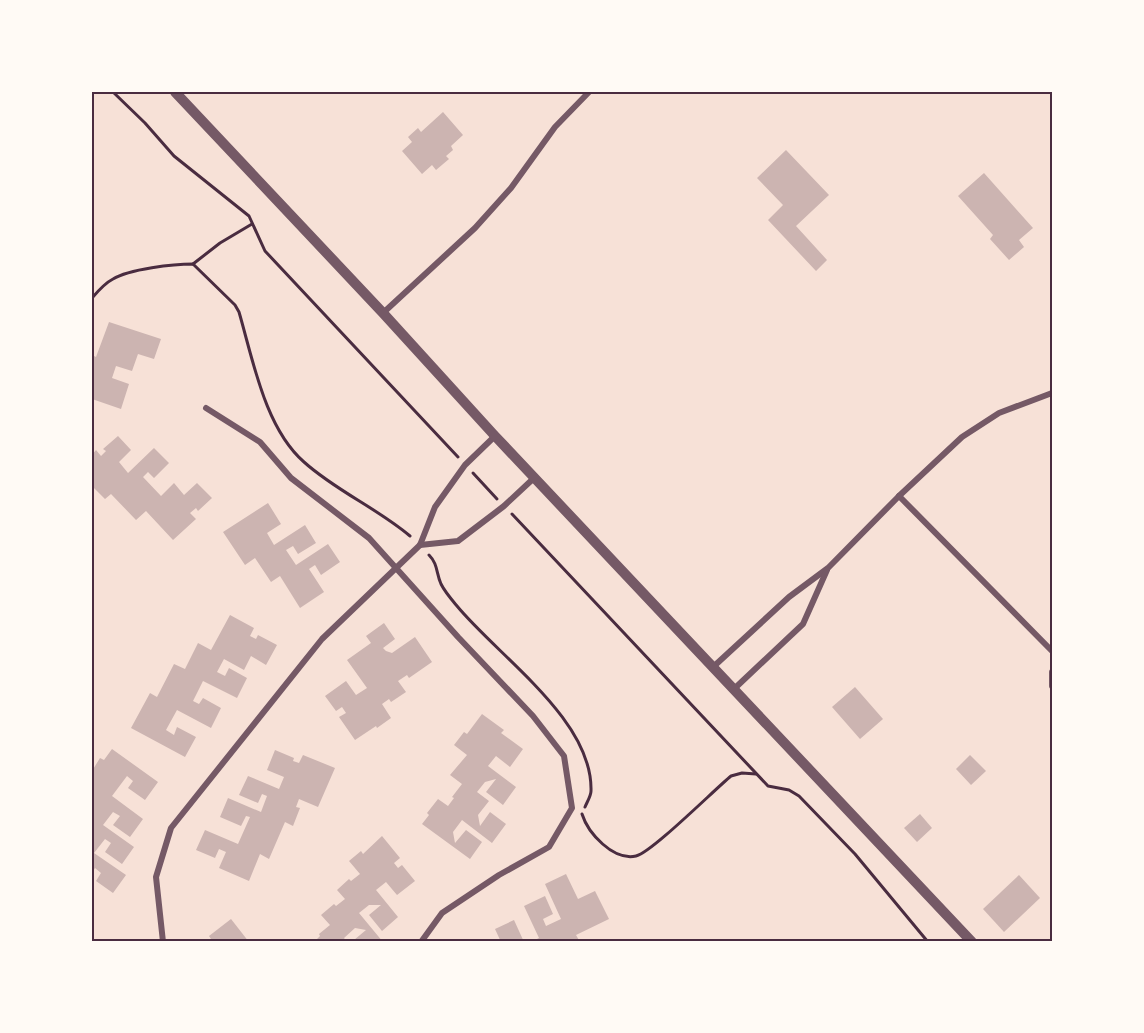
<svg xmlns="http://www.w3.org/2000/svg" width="1144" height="1033" font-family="Mulish,sans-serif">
	<rect width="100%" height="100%" fill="#f7e1d7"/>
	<g fill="#ccb4b1">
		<polygon points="443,112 463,135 451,146 453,150 446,156 449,159 436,170 432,165 422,174 402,151 412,142 408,137 418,128 421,132"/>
		<polygon points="786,150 829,195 796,226 827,260 816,271 768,220 783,205 757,178"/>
		<polygon points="984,173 1033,228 1019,240 1024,247 1009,260 990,239 993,235 958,196"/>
		<polygon points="109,322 161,339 154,359 138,354 132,371 116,366 112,378 129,384 121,409 92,399 92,355 96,357"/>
		<polygon points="118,436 131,450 119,462 128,473 154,448 169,463 154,478 148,472 143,477 161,496 174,483 184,495 197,483 212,498 198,511 196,508 190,513 196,519 173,540 146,511 136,520 111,494 105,499 92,486 92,455 96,450 101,456 106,451 103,449"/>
		<polygon points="268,503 281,524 267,533 274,545 305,525 316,543 298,554 293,546 286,550 296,565 328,544 340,562 321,575 315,565 309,569 324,592 300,608 280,576 271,582 255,558 245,565 223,532"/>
		<polygon points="230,615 254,628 250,636 256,639 258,635 277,645 266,665 251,656 244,670 224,659 217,672 225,676 229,668 247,678 237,698 203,681 193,701 199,704 203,698 221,708 211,728 177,710 166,730 174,735 177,727 196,737 185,757 131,728 150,693 157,697 174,664 185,669 198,643 211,650"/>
		<polygon points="384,623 395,639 383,648 386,651 392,653 415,637 432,662 409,678 407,675 398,681 406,692 391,702 389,699 382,704 391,718 377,728 376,726 355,740 339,717 346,713 342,707 336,711 325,696 346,681 356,695 367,688 347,660 371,643 366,636"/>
		<polygon points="855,687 883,719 860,739 832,707"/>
		<polygon points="482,714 504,730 501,733 523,749 510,767 496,756 488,766 516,787 503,805 486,792 496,779 485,782 477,792 489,801 478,815 480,826 490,812 506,824 492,843 462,820 453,832 455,843 466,830 482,842 470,859 422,824 429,815 427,813 438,799 448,806 454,798 452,797 462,784 450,775 467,755 454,745 464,732 467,734"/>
		<polygon points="112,749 158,782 145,800 128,788 133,781 127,776 112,796 143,819 130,837 113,825 120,816 113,812 103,825 134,847 122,864 105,852 111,843 105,839 94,853 126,875 113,893 96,881 101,873 95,868 92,873 92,771 100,758 104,760"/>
		<polygon points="275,750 294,758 293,761 299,763 303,755 335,768 318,807 299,799 296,807 300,808 293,826 285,822 269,859 260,854 249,881 219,868 226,852 219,849 215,858 196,850 205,830 238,844 250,817 246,816 241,826 220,817 228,798 261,812 267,796 262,794 258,803 239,795 248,776 279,789 284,777 267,770"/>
		<polygon points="970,755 986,771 971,785 956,769"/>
		<polygon points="920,814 932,828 917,842 904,828"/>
		<polygon points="382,836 400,858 394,863 398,868 402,865 415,881 397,895 386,882 376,890 398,917 382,931 369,915 381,905 369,905 359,913 383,942 355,942 354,940 366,930 355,928 344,938 347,942 314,942 320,936 319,934 330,925 321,915 334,904 336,906 345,899 337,890 349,879 351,881 360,874 349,861 361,851 363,854"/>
		<polygon points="566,874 578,899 595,891 609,919 576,935 580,942 531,942 539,938 524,906 545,896 553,914 543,919 546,926 561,919 545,884"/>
		<polygon points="1019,875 1040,898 1004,932 983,909"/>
		<polygon points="231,919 249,942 213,942 209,936"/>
		<polygon points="514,920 524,942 501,942 495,929"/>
	</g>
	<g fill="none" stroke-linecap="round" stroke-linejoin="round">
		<g stroke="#4a2c40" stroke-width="3">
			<polyline points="113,92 145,123 174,156 249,216 265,251 458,457"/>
			<polyline points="193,264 220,243 252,224"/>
			<path d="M92,298C98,291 105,283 113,279C129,269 174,264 193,264L235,305L239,312C253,360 265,428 304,462C336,491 377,508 410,536"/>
			<polyline points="473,473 497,499"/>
			<polyline points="512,514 768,786 789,790 799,796 855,854 928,942"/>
			<path d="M429,555C438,564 436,573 441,584C445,592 452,600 457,606C499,657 593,720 591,791C591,796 587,802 585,807"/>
			<path d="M582,814C588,833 613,861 636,856C651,853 714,790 731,776L742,773L756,774"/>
		</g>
		<g stroke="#755966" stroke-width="6">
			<polyline points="383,313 475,228 511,188 555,127 589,92"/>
			<polyline points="206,408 260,442 291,478 369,538 458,637 533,716 564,756 572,808 549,847 499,875 442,913 421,942"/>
			<polyline points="899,496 1052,651"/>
			<polyline points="420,545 458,541 504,506 534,478"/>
			<polyline points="712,668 789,597 828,568 899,496 962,437 999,413 1052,393"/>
			<polyline points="1052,672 1052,686"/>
			<polyline points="734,689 803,624 827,570"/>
			<polyline points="163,942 156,877 171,828 322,639 420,545 435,507 465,465 495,436"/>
		</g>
		<polyline stroke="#755966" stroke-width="10" points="175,92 383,313 495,436 972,942"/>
	</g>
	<rect width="1144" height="1033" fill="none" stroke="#fffaf5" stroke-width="186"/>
	<rect x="93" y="93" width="958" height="847" fill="none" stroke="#4a2c40" stroke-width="2"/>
</svg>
